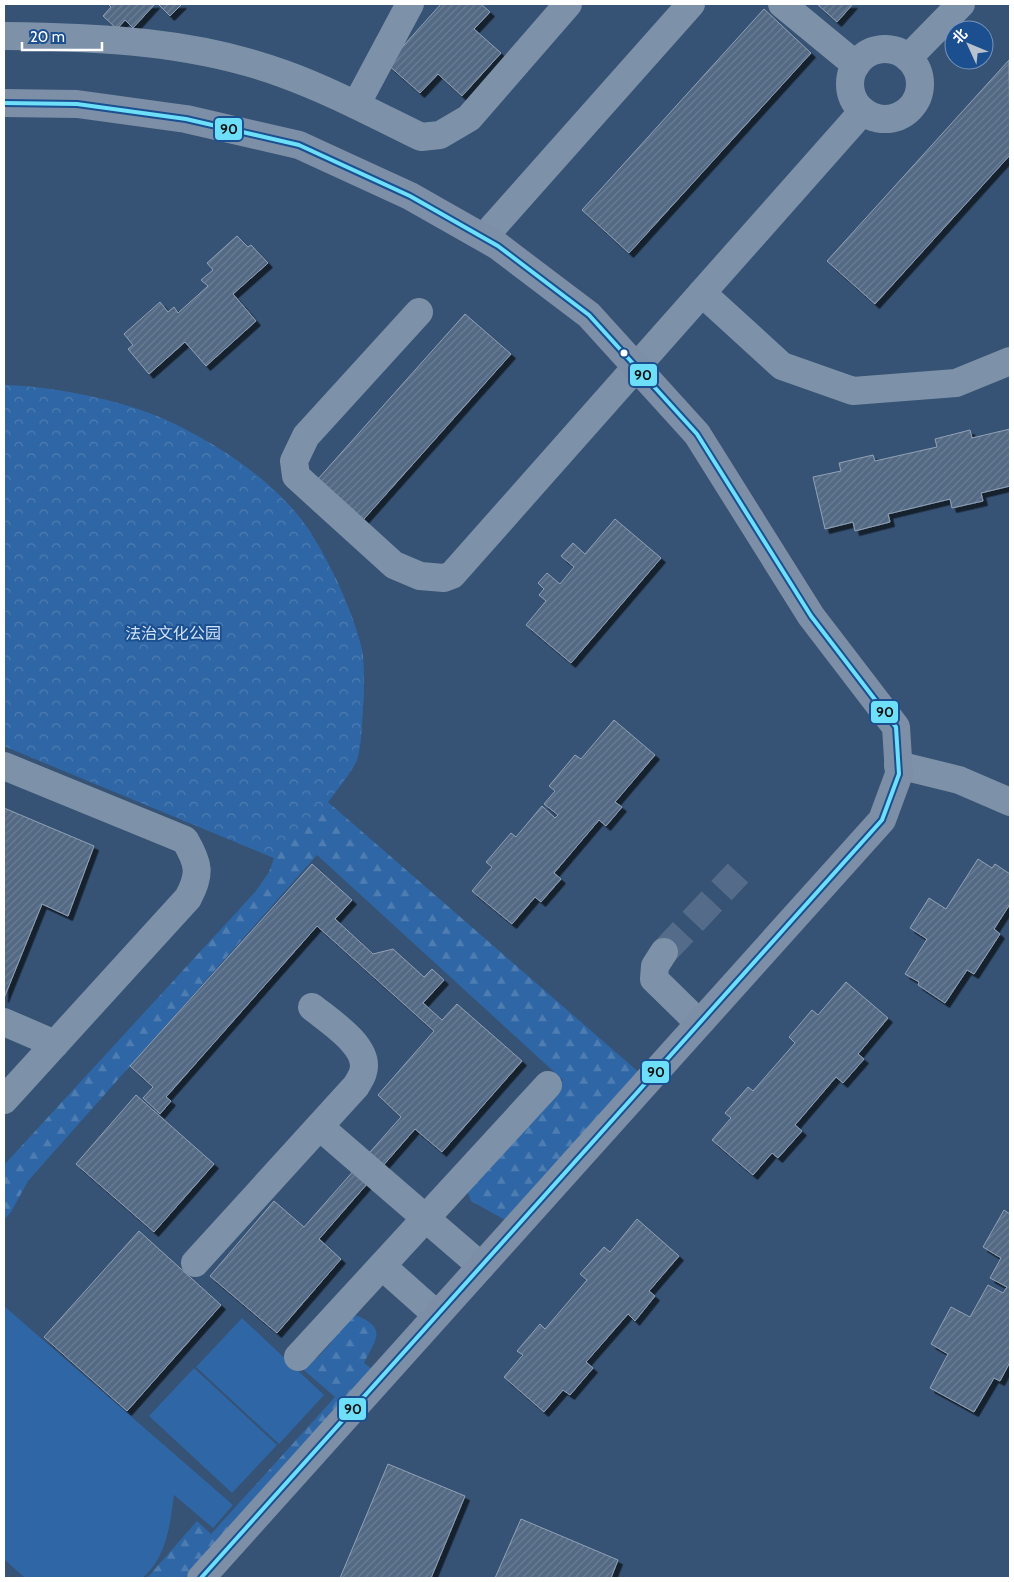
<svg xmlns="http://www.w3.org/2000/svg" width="1014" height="1582" font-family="Cabin,'Noto Sans SC',sans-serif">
	<defs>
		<pattern id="forest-firs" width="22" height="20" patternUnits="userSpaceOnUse" patternTransform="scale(1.25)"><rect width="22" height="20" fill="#2f66a5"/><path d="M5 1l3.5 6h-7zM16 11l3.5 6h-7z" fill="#4e7db2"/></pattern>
		<pattern id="park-crowns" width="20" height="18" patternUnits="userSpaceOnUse" patternTransform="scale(1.25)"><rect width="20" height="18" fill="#2f66a5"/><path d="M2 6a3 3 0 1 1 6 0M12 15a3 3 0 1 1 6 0" fill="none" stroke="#4e7db2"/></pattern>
		<pattern id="building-hatch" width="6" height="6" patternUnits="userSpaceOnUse" patternTransform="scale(1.25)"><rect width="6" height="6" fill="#526984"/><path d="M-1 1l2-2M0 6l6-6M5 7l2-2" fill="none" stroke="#6c8096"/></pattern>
		<filter id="shadow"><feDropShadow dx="4.5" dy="4.5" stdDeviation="0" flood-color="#0009"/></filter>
	</defs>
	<rect width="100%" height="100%" fill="#365274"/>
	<g fill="url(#forest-firs)">
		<path d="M4,385C65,390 128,399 183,428C224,449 267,478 297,514C323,545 353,610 362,649C365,667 364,688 363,706C362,721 362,749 356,762C349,776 337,789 328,802L642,1075L505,1220L471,1201L467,1191L563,1080L317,855L28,1181L11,1212L4,1220V1165L255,892L269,872L274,858L4,746Z"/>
		<path d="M355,1315C389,1328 375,1340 364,1363L376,1372L185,1578H147L197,1521L211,1534L335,1397L298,1365L317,1358L330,1344L337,1329Z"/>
	</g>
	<path fill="url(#park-crowns)" d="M4,385C94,388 182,417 253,474C268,486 284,499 297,514C316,537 329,567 342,594C364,641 368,682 360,734C359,742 359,752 357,760C355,765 350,771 347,776C327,807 300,832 274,858L4,746Z"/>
	<g fill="#2f66a5">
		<path d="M4,1306L233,1505L213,1528L174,1495C170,1524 167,1558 142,1578H25L4,1559Z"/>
		<polygon points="242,1318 324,1395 279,1444 196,1367"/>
		<polygon points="194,1368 277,1445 232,1493 149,1416"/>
	</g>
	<g fill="url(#building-hatch)" stroke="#92a2b6" filter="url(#shadow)">
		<polygon points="108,4 155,4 133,28 125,20 117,29 103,16 111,7"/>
		<polygon points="158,4 182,4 170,16"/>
		<polygon points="441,4 481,4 490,12 474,29 501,53 462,96 438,74 420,93 387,64"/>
		<polygon points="817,4 853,4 837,22"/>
		<polygon points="764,9 811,53 629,253 582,210"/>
		<polygon points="1009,60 1010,155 875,304 827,261"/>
		<polygon points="237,236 248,247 251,245 268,263 233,294 256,321 206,366 185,342 149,374 128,349 133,345 124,334 160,302 168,312 174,307 178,313 208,286 201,280 213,270 207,263"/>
		<polygon points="465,314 511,354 363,520 318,479"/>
		<polygon points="1010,429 1010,486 981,493 983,501 952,508 950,499 888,514 890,522 855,531 853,522 825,529 813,477 841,471 839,463 873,455 875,461 937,447 935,439 970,430 972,438"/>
		<polygon points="615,519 661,558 571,663 526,625 546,601 539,595 544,589 538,583 547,573 560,584 574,567 561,556 573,543 585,554"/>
		<polygon points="614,720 655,755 615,802 622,807 606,826 599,820 554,873 561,879 541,902 535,897 512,924 472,891 492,867 486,862 511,833 516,837 542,806 555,818 558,815 544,804 555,791 549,786 575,755 581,759"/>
		<polygon points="4,808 94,846 68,916 42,904 4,998"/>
		<polygon points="978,859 992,868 995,864 1010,874 1010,904 994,929 1000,934 974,974 967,970 945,1003 918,985 919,982 905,974 927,939 910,928 929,898 946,909"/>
		<polygon points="312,864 352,900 335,919 373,954 393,949 424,977 432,969 444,980 423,1003 442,1020 457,1004 522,1061 442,1152 415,1129 319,1239 341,1259 277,1333 210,1276 274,1201 304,1227 401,1117 378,1095 434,1031 317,926 166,1097 171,1101 160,1114 143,1098 153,1087 130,1066"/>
		<polygon points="846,982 888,1018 858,1054 864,1059 843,1083 836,1077 795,1125 802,1131 778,1158 772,1153 753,1175 712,1140 731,1118 725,1113 748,1087 753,1091 795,1043 789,1037 812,1010 818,1015"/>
		<polygon points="136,1095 214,1164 154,1232 76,1164"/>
		<polygon points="1004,1210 1010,1214 1010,1362 1000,1381 994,1378 974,1412 930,1388 948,1354 931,1344 951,1307 970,1317 988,1285 1003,1293 1007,1287 990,1278 1001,1258 983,1247"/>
		<polygon points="637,1219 679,1256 649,1291 655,1296 635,1321 628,1314 586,1362 593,1368 570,1395 563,1390 544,1412 504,1377 523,1355 517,1351 540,1324 545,1329 587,1280 580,1274 604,1247 610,1252"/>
		<polygon points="139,1231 221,1305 127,1411 44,1337"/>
		<polygon points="388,1464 465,1496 431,1578 340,1578"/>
		<polygon points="521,1519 618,1560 611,1578 495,1578"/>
	</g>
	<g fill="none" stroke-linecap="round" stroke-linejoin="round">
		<polyline stroke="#546c89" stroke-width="28" stroke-dasharray="28 14" stroke-linecap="butt" points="664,952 738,873"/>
		<g stroke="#7d92a8" stroke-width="28">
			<polyline points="782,4 856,65"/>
			<path d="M4,36C98,37 195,41 284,74C331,91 376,115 421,137L440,135L469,118L568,4"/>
			<circle cx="885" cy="84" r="35"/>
			<polyline points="908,58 961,4"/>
			<polyline points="356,105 410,4"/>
			<polyline points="484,237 691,4"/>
			<polyline points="702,293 782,366 853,391 956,383 1010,361"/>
			<polyline points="419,312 306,436 294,461 296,476 394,565 420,576 444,578 452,575 863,111"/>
			<polyline points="898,765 959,780 1010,802"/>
			<path d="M4,766L185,840C199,864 201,874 188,898L4,1100"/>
			<polyline points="664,952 655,966 654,979 699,1023"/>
			<polyline points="4,1022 55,1044"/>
			<polyline points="320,1127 481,1266"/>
			<path d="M195,1263L356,1086C358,1082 362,1077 363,1072C371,1047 329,1021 312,1007"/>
			<polyline points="382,1266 437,1315"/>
			<polyline points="298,1357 548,1085"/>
		</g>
		<polyline stroke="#7d8ea7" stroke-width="28" points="4,103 77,104 186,119 299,145 410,196 498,246 589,315 697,434 811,616 896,727 899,774 882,820 201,1578"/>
		<defs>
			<polyline id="bus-1" points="4,103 77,104 186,119 299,145 410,196 498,246 589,315 697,434 811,616 896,727 899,774 882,820 201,1578"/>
		</defs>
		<use href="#bus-1" stroke="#1b4f8f" stroke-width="8"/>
		<use href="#bus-1" stroke="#6ddff8" stroke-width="4"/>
	</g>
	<circle fill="#fff" stroke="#1b4f8f" stroke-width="2" cx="624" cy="353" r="4.5"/>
	<g text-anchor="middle" stroke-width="4" stroke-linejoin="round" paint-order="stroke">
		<g font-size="16" fill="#cfe3fa" stroke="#1b4f8f">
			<text x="173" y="639">法治文化公园</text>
		</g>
	</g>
	<g stroke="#1b4f8f" stroke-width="2">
		<rect x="214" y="117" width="29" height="24" rx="5" fill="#6ddff8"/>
		<rect x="629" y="363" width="29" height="24" rx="5" fill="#6ddff8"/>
		<rect x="870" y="700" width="29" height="24" rx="5" fill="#6ddff8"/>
		<rect x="641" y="1060" width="29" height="24" rx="5" fill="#6ddff8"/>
		<rect x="338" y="1397" width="29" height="24" rx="5" fill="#6ddff8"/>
	</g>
	<g font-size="14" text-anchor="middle" font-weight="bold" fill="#111">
		<text x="229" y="134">90</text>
		<text x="643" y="380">90</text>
		<text x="885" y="717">90</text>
		<text x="656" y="1077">90</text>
		<text x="353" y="1414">90</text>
	</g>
	<rect width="1014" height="1582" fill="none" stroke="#ffffff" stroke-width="10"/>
	<g transform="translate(969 45) rotate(314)"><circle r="24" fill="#1b4f8f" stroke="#7695bc"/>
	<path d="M0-4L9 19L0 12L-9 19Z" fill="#b9c2ce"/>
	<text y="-8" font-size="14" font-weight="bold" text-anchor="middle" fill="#ffffff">北</text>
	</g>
	<path d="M22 42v8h80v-8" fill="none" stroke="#ffffff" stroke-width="2.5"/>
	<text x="30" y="42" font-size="15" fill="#ffffff" stroke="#1b4f8f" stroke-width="4" paint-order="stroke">20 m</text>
</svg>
